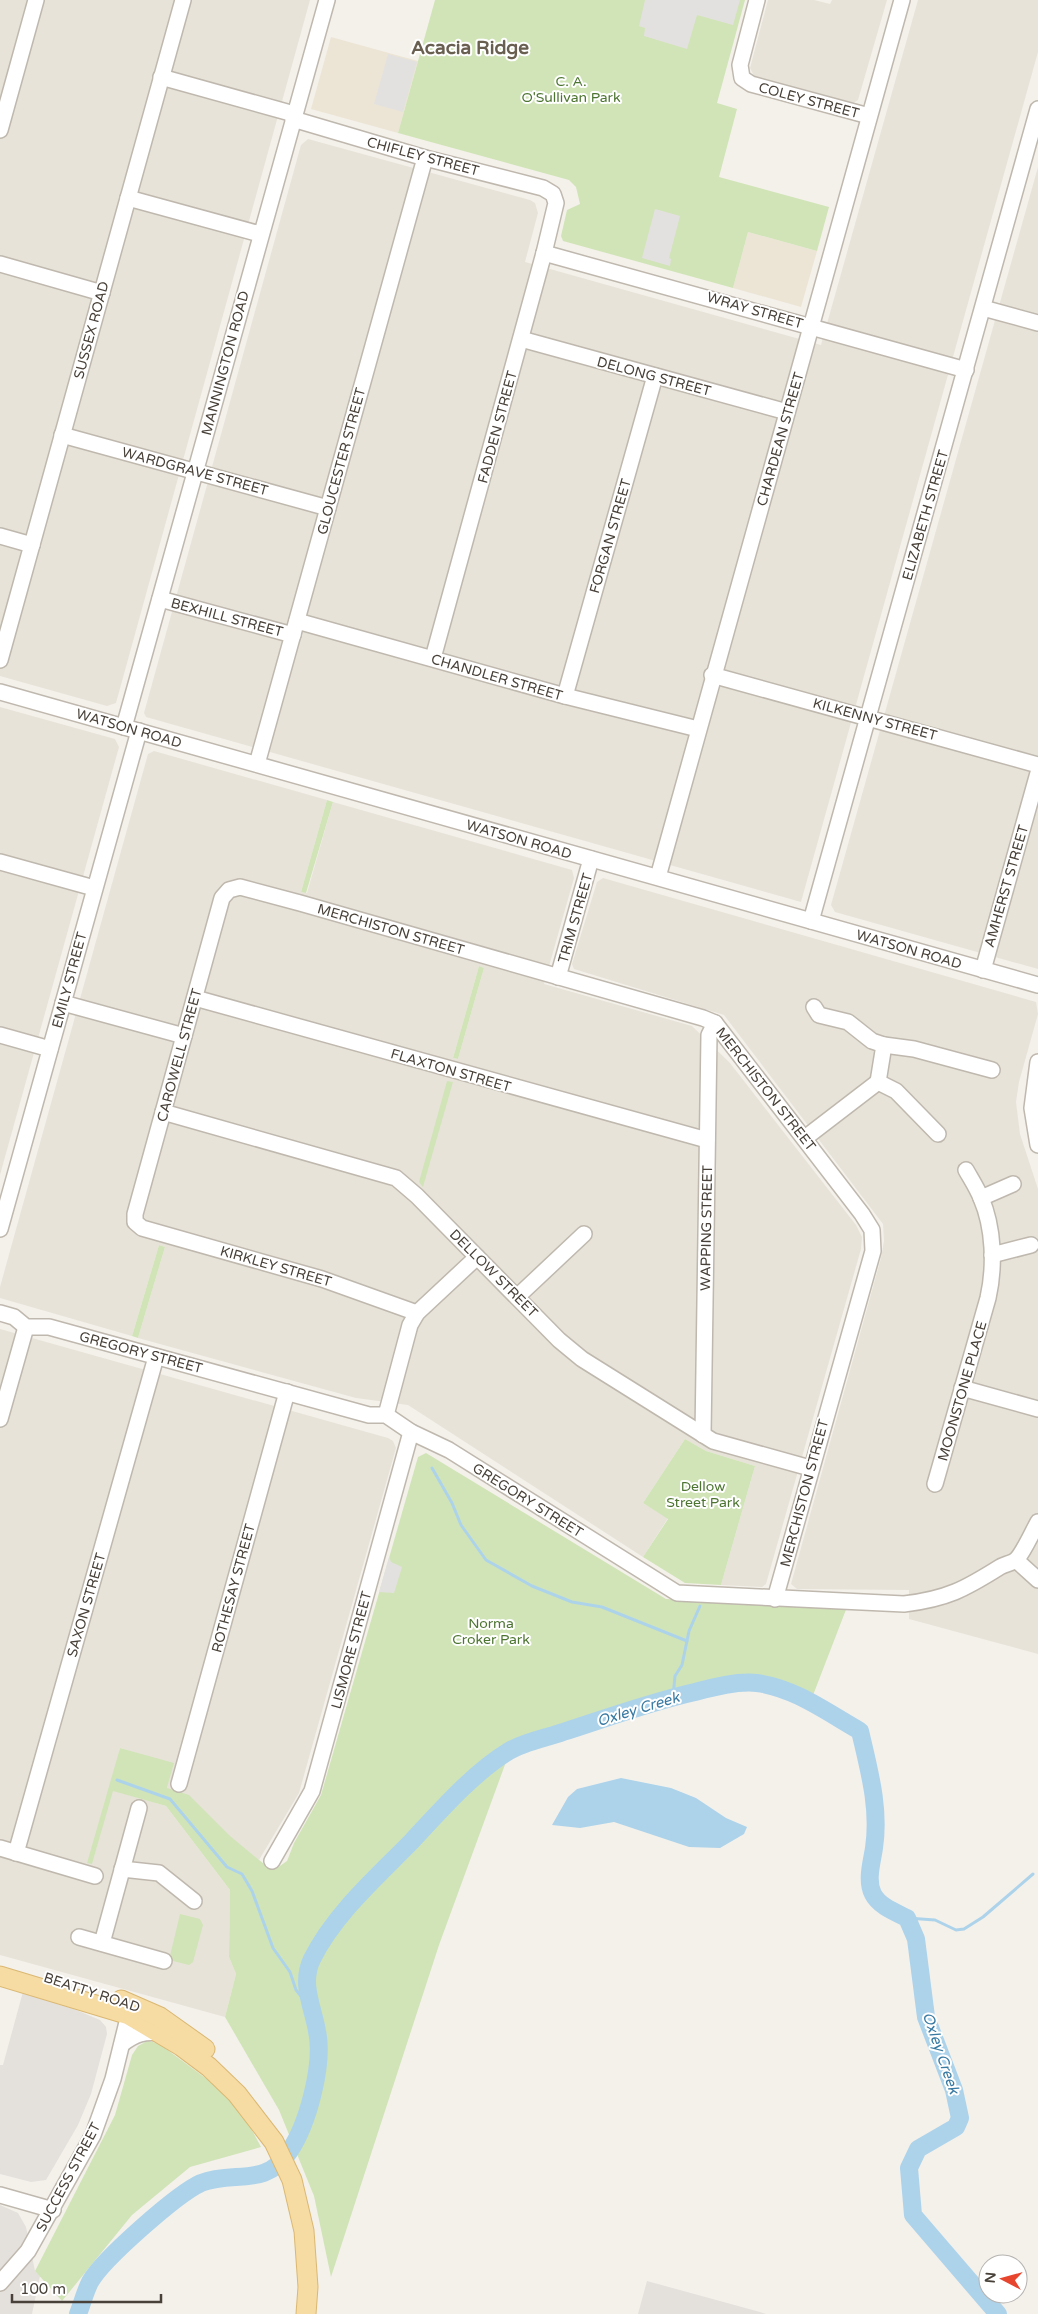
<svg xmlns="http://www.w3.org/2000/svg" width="1038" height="2314" font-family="'Varela Round',sans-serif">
	<rect width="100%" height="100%" fill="#f4f1eb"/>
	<g fill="#e7e3d9" fill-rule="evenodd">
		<polygon points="0,0 310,0 116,703 107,706 0,676"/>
		<polygon points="768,0 814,0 830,4 832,0 887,0 858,100 852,104 847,104 754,76 750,68"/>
		<polygon points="918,0 1038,0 1038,52 801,902 146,717 144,713 301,145 308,139 530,200 535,203 538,213 525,262 821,345"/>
		<polygon points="1038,167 1038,969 835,912 831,905"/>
		<polygon points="0,707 115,739 119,747 0,1175"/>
		<path d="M154,751L327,800L301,892L307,893L333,802L572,870L574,878L544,984L692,1026L730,1063L856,1225L862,1237L861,1249L766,1584L762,1587L721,1585L755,1466L706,1451L685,1439L643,1503L668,1518L643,1557L408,1405L356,1398L138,1338L165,1247L159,1245L132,1336L0,1298V1287L148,754ZM479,966L484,968L458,1059L453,1058Z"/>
		<polygon points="603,878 1036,1002 1038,1014 1019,1082 1016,1102 1020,1134 1038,1189 1038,1654 909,1619 909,1590 797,1589 791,1584 881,1258 884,1241 883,1224 724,1015 574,969 572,964 597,882"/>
		<polygon points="0,1329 388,1438 393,1441 396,1448 299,1793 259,1860 167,1788 173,1764 120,1748 92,1864 112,1790 166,1806 230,1890 229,1957 236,1974 225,2017 0,1955"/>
	</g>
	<g fill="#e4e0dc">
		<polygon points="24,1988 100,2020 106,2027 107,2034 91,2094 78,2125 46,2180 31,2182 0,2174 0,2065 3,2065"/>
		<polygon points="0,2205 18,2213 26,2227 35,2271 40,2276 32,2314 0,2314"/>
		<polygon points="647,2281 760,2312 766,2314 638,2314"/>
	</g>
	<g fill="#ece5d6">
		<polygon points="331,37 418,61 398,133 311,109"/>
		<polygon points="748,232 817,251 801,307 733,288"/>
	</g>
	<g fill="#d1e4b7">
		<polygon points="435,0 745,0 717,103 737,109 719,177 829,207 817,251 748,232 733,288 563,241 561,236 567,210 580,204 576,187 569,180 398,133"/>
		<polygon points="327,800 333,802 306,893 301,892"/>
		<polygon points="479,966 484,968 458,1059 453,1058"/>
		<polygon points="447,1081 453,1082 423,1187 419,1182"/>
		<polygon points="159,1245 165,1247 138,1338 132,1336"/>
		<polygon points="685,1439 706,1451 755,1466 721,1585 685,1583 643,1557 668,1519 643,1503"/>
		<polygon points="426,1453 666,1599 847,1607 810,1703 781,1687 753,1683 720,1686 659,1700 510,1751 439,1945 331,2277 314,2196 279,2110 225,2017 236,1974 229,1957 230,1890 166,1806 113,1791 92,1864 87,1863 120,1748 174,1763 167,1788 189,1795 230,1836 264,1864 277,1868 287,1861 294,1843 321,1795 418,1457"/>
		<polygon points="180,1914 200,1919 203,1925 193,1962 189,1965 169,1960"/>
		<polygon points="147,2041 158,2043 215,2085 245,2117 261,2147 190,2167 132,2215 62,2301 35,2271 115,2115 132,2055 138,2046"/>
	</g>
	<g fill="#e3e1df">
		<polygon points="645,0 740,0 733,25 697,15 687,49 644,36 645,28 639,26"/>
		<polygon points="388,54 417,62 403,112 374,104"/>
		<polygon points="655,209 680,216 669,258 671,259 670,266 642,258"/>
		<polygon points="389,1557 391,1562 402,1567 394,1593 379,1592"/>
	</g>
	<polygon fill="#add3eb" points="621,1778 671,1788 696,1798 726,1818 747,1827 744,1834 720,1848 689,1847 614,1822 580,1828 552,1825 568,1797 577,1789"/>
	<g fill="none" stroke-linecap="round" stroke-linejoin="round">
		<g stroke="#add3eb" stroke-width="3">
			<polyline points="432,1468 452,1503 461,1525 486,1560 532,1586 572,1602 602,1607 687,1641"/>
			<polyline points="673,1697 675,1676 682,1665 689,1631 700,1606"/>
			<polyline points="117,1780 170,1799 227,1867 242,1874 252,1891 273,1948 290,1972 296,1990 309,2006"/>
			<polyline points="907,1918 935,1920 956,1930 964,1929 983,1917 1033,1874"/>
		</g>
		<path stroke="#add3eb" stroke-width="18" d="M78,2314C82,2304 85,2292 90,2282C103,2259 177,2194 201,2183C234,2170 265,2188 289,2152C308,2124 324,2064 317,2031C313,2007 300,1984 312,1959C335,1913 377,1877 412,1841C440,1811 474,1772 509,1751C524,1742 546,1738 563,1732C607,1718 650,1702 695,1692C714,1687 737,1681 757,1683C795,1688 828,1713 860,1731C869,1770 880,1808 874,1848C872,1862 866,1880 873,1894C879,1906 895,1912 907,1918L916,1939L926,2017L954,2090L960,2118L956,2127L918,2149L909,2168L913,2215L998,2314"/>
		<defs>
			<g id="minor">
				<polyline points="757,0 740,65 742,78 751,84 869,116"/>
				<polyline points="161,77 294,114"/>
				<polyline points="293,119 425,158 543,188 553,194 556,203 544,253 433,658"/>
				<polyline points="0,130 36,0"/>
				<polyline points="128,198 260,234"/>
				<polyline points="544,253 966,370"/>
				<polyline points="0,264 102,293"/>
				<polyline points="983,308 1038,323"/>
				<polyline points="521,339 787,412"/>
				<polyline points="62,435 328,508"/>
				<polyline points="0,536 32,545"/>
				<polyline points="160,599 293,635"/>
				<polyline points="297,621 565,696 698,729"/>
				<polyline points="0,660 183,0"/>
				<polyline points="712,675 1038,765"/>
				<polyline points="0,692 1038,985"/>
				<polyline points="565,696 655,376"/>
				<polyline points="124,727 327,0"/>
				<polyline points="257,764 425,158"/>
				<polyline points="0,862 94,888"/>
				<polyline points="658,877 902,0"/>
				<polyline points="811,921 1038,109"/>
				<polyline points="983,970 1038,773"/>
				<polyline points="558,977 591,859"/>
				<polyline points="195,998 707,1140"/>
				<polyline points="63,1003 184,1036"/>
				<polyline points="814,1007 819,1015 848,1022 872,1041 884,1045 878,1082"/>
				<polyline points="0,1035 50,1049"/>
				<polyline points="884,1045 914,1049 992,1070"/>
				<polyline points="1038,1062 1032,1108 1038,1145"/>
				<polyline points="878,1082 896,1091 938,1134"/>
				<polyline points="163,1112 396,1178 417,1196 559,1340 582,1359 713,1441 810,1468"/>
				<polyline points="805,1138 878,1082"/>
				<polyline points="981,1198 1013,1184"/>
				<polyline points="0,1229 139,731"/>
				<polyline points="992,1255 1031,1245"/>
				<polyline points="517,1297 584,1234"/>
				<path d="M0,1313L14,1317L26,1327H49L369,1415H386L411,1432L449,1450L677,1593L904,1604C947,1599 965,1589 1000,1567C1005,1564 1013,1563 1017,1559C1024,1551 1032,1533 1038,1522"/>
				<polyline points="417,1313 322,1279 142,1228 135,1222 135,1214 222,898 229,890 240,887 300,903 703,1018 715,1023 862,1214 872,1230 873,1251 775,1599"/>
				<polyline points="962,1388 1038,1409"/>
				<polyline points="386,1415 410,1325 417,1313 477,1257"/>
				<polyline points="0,1419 26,1327"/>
				<polyline points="703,1435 709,1035 715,1023"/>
				<path d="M935,1484L988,1298C995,1267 994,1228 981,1198C977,1188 971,1179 966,1170"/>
				<polyline points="1016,1560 1038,1580"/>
				<polyline points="179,1784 287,1392"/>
				<polyline points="0,1848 95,1876"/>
				<polyline points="16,1853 156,1357"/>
				<polyline points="272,1861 312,1791 411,1432"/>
				<polyline points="122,1869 159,1873 194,1901"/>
				<polyline points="79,1937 164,1961"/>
				<polyline points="102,1943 139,1808"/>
				<path d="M122,2044C135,2034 144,2031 160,2033"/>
				<polyline points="0,2195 53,2210"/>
				<polyline points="0,2283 28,2251 93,2135 113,2079 131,2006"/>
			</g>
			<g id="major">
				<polyline points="0,1976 129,2015 181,2046 209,2067 237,2094 274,2142 292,2180 304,2231 308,2287 306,2314"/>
				<polyline points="121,2000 160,2017 205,2049"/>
			</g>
		</defs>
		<use href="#minor" stroke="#bfb8ae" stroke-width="18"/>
		<use href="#major" stroke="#dab873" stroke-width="21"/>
		<use href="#minor" stroke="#fff" stroke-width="15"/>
		<use href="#major" stroke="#f6dba2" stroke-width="19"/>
	</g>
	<g text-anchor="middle" stroke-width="4" stroke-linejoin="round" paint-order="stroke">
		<g font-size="14" fill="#4d7531" stroke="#fff">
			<text x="571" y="86">C. A.<tspan x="571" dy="16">O'Sullivan Park</tspan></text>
			<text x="703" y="1491">Dellow<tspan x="703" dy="16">Street Park</tspan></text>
			<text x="491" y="1628">Norma<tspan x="491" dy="16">Croker Park</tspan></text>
		</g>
		<g font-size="14" fill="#484139" stroke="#fff">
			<text transform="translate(809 100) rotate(15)" y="5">COLEY STREET</text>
			<text transform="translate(423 156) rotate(15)" y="5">CHIFLEY STREET</text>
			<text transform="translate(755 310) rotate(16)" y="5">WRAY STREET</text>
			<text transform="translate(91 330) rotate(-75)" y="5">SUSSEX ROAD</text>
			<text transform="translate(225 363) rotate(-75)" y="5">MANNINGTON ROAD</text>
			<text transform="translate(654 376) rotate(15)" y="5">DELONG STREET</text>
			<text transform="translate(497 427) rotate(-75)" y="5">FADDEN STREET</text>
			<text transform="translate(780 439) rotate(-74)" y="5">CHARDEAN STREET</text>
			<text transform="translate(341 461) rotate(-75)" y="5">GLOUCESTER STREET</text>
			<text transform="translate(195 471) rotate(15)" y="5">WARDGRAVE STREET</text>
			<text transform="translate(925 515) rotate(-74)" y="5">ELIZABETH STREET</text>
			<text transform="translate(610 536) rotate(-74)" y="5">FORGAN STREET</text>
			<text transform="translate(227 617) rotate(15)" y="5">BEXHILL STREET</text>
			<text transform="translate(497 677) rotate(16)" y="5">CHANDLER STREET</text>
			<text transform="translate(875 719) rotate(15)" y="5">KILKENNY STREET</text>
			<text transform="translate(129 728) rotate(16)" y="5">WATSON ROAD</text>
			<text transform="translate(519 839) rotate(16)" y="5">WATSON ROAD</text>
			<text transform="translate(1006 886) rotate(-74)" y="5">AMHERST STREET</text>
			<text transform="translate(575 918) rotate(-74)" y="5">TRIM STREET</text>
			<text transform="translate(391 929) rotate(16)" y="5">MERCHISTON STREET</text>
			<text transform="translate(909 949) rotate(16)" y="5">WATSON ROAD</text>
			<text transform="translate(69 980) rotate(-75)" y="5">EMILY STREET</text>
			<text transform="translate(179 1055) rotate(-75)" y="5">CAROWELL STREET</text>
			<text transform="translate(451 1070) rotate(16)" y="5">FLAXTON STREET</text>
			<text transform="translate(766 1089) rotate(52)" y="5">MERCHISTON STREET</text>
			<text transform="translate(706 1228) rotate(-89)" y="5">WAPPING STREET</text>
			<text transform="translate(276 1266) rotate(16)" y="5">KIRKLEY STREET</text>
			<text transform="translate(494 1273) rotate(45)" y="5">DELLOW STREET</text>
			<text transform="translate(141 1352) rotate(15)" y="5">GREGORY STREET</text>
			<text transform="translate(962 1391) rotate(-74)" y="5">MOONSTONE PLACE</text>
			<text transform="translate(804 1493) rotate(-75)" y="5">MERCHISTON STREET</text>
			<text transform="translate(528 1500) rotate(32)" y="5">GREGORY STREET</text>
			<text transform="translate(233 1588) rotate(-75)" y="5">ROTHESAY STREET</text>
			<text transform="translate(86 1605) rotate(-74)" y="5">SAXON STREET</text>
			<text transform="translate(351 1650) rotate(-75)" y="5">LISMORE STREET</text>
			<text transform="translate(92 1992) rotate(18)" y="5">BEATTY ROAD</text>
			<text transform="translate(68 2177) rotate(-62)" y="5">SUCCESS STREET</text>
		</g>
		<g font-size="15" font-style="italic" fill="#397aa3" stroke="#fff">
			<text transform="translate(638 1709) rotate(-17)" y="5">Oxley Creek</text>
			<text transform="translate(941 2053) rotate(71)" y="5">Oxley Creek</text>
		</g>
		<g font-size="19" font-weight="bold" fill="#695f51" stroke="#fff">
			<text x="470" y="54">Acacia Ridge</text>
		</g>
	</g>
	<g transform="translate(1003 2279) rotate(276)"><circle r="24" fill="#ffffff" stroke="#b6b3b0"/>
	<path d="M0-4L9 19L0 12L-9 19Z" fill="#e7452e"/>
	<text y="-8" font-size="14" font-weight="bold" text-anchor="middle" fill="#484139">N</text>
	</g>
	<path d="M12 2294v8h149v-8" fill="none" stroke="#484139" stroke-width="2.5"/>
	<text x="20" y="2294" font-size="15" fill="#484139" stroke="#ffffff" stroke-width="4" paint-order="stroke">100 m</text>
</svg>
